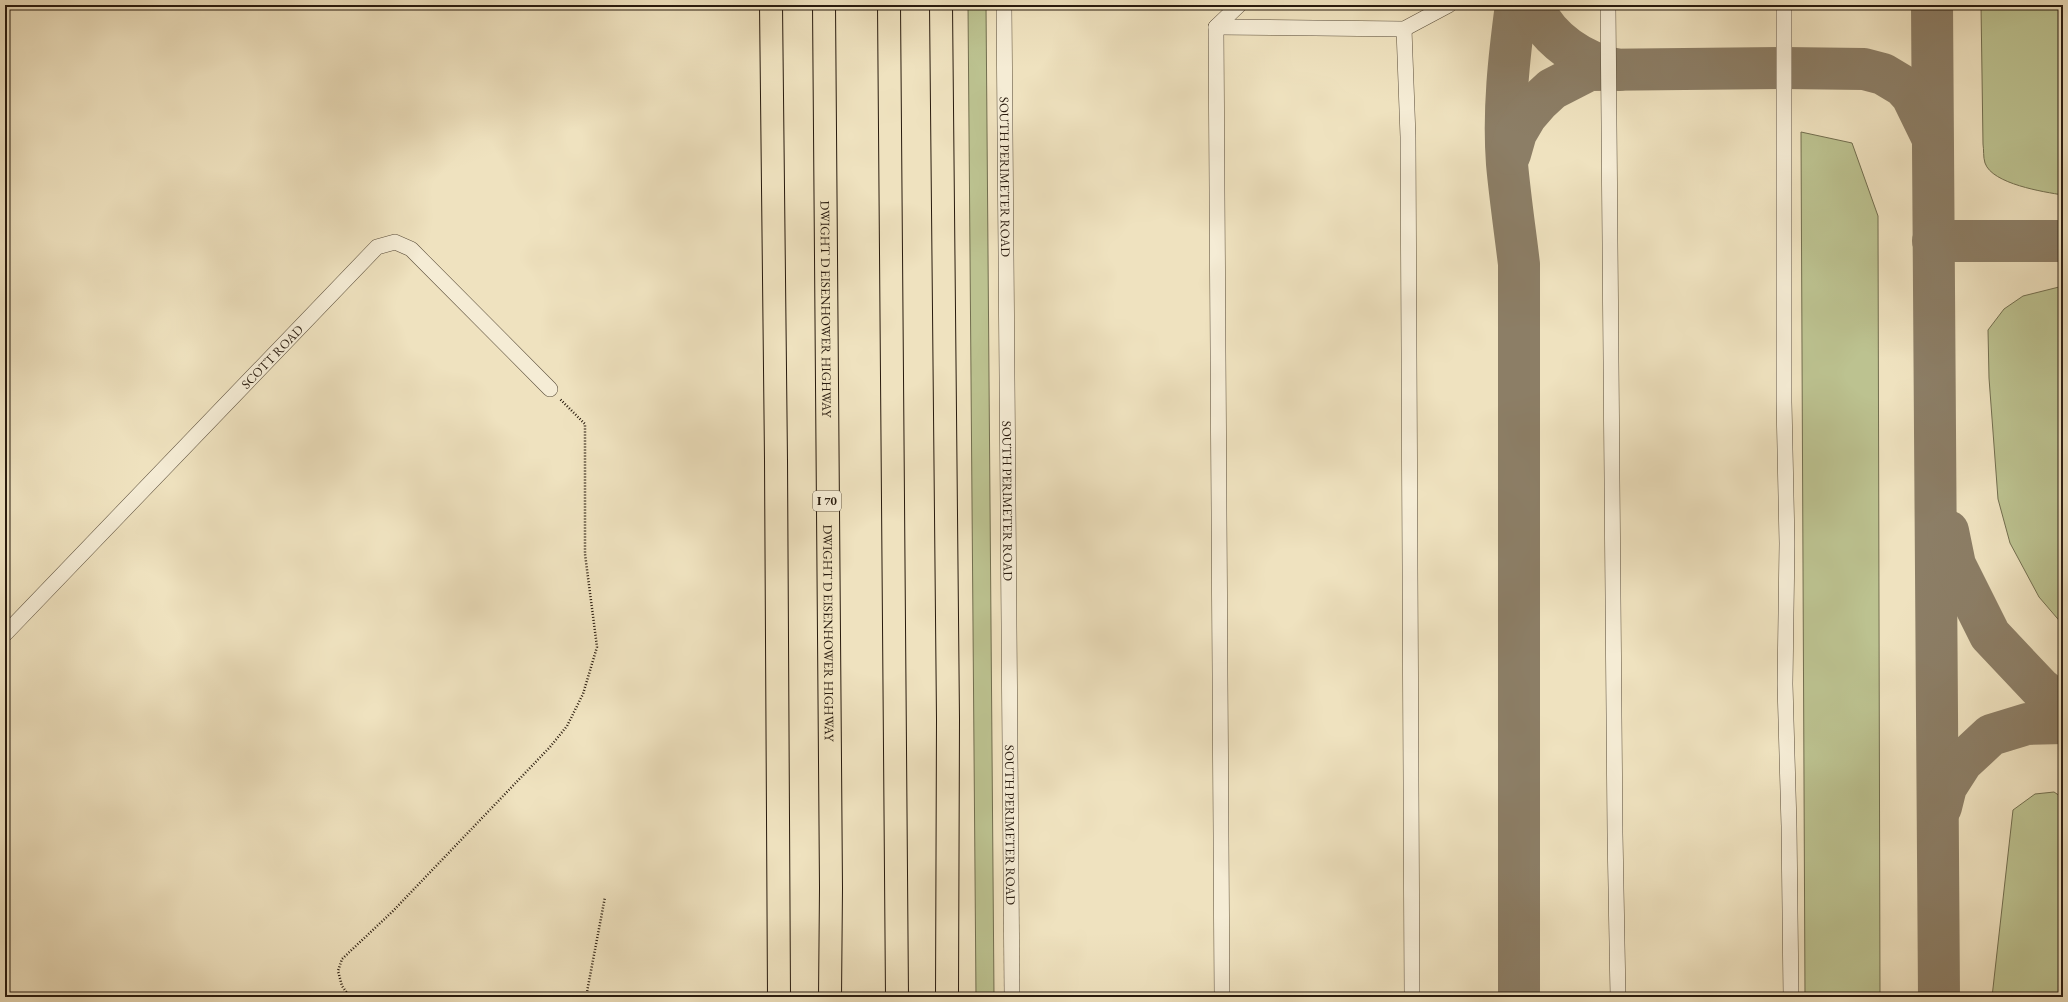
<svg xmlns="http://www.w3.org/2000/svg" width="2068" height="1002" font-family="'EB Garamond',serif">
	<rect width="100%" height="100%" fill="#efe2bf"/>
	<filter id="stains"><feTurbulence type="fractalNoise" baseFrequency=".005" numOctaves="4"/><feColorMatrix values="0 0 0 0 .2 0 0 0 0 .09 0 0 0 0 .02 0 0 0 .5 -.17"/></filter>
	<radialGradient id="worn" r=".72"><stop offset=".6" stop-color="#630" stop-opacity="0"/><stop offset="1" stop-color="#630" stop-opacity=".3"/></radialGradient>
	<g fill="#bcc290" stroke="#726e4f">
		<polygon points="968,5 986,5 994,997 976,997"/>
		<path d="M1981,5H2063V195C2044,192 1992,184 1985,163C1983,157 1984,150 1983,144Z"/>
		<polygon points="1801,132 1852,143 1878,216 1880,997 1805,997"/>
		<polygon points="2063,286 2063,625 2039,597 2010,543 1998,499 1989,378 1988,330 2004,309 2023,296"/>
		<polygon points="2054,792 2063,798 2063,997 1992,997 2013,810 2035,794"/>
	</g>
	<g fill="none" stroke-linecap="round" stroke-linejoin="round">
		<g stroke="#8c7e66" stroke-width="42">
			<path d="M1516,5C1509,57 1503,111 1507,164C1510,197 1515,231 1519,264V997"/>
			<path d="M1533,5C1547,40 1583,63 1619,70"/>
			<polyline points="1932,5 1939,997"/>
			<polyline points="1510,154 1516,133 1526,116 1539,101 1552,89 1589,70 1785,68 1864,69 1883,74 1903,86 1912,96 1931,135"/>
			<polyline points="1933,241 2063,241"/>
			<polyline points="1948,531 1955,565 1990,635 2040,688 2063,706"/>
			<polyline points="1941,807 1946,787 1962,762 1991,735 2027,724 2063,723"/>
		</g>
		<defs>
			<g id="minor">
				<path id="s1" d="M1004,5L1012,997"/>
				<polyline points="1608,5 1615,833 1618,997"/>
				<polyline points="1784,5 1784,402 1787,543 1785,684 1789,826 1791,997"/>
				<polyline points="1216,27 1404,29 1449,5"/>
				<polyline points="1404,29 1408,137 1412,997"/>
				<path id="s2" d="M5,634L377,247L395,242L411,249L550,389"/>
				<polyline points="1222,997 1216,27 1239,5"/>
			</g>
			<g id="highway">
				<polyline points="771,5 776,460 779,997"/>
				<path id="s3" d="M824,5L831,888L830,997"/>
				<polyline points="889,5 897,997"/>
				<polyline points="941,5 948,719 947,997"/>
			</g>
		</defs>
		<use href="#minor" stroke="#5a4d3a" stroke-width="16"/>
		<use href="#highway" stroke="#291b0e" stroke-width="24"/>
		<g stroke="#291b0e" stroke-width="2.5" stroke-dasharray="1 2" stroke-linecap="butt">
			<polyline points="350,997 342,986 338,971 342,959 393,911 550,747 567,726 583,694 597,647 585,554 585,424 560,399"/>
			<polyline points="586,997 605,897"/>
		</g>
		<use href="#minor" stroke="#f5ecd5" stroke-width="15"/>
		<use href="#highway" stroke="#efe2bf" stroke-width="22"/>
	</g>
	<g text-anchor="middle" stroke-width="3" stroke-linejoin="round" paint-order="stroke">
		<rect fill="#f5ecd5" stroke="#665a4a" stroke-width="1" x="813" y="491" width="28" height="20" rx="3"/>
		<g font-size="12" font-weight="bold" fill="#291b0e">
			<text x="827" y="505">I 70</text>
		</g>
		<g font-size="13" fill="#291b0e" stroke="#f5ecd5">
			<text dy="5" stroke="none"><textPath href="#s1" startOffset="172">SOUTH PERIMETER ROAD</textPath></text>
			<text dy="5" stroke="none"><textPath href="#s3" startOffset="304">DWIGHT D EISENHOWER HIGHWAY</textPath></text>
			<text dy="5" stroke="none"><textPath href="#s2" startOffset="385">SCOTT ROAD</textPath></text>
			<text dy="5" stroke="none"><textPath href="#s1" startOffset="496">SOUTH PERIMETER ROAD</textPath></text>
			<text dy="5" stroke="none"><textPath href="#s3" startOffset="628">DWIGHT D EISENHOWER HIGHWAY</textPath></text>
			<text dy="5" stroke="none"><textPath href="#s1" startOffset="820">SOUTH PERIMETER ROAD</textPath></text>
		</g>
	</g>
	<rect width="2068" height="1002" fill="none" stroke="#efe2bf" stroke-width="20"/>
	<rect x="6" y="6" width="2056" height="990" fill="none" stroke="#291b0e" stroke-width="2"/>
	<rect x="10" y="10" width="2048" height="982" fill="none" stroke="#291b0e"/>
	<rect width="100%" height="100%" filter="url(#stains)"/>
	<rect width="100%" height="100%" fill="url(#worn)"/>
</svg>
